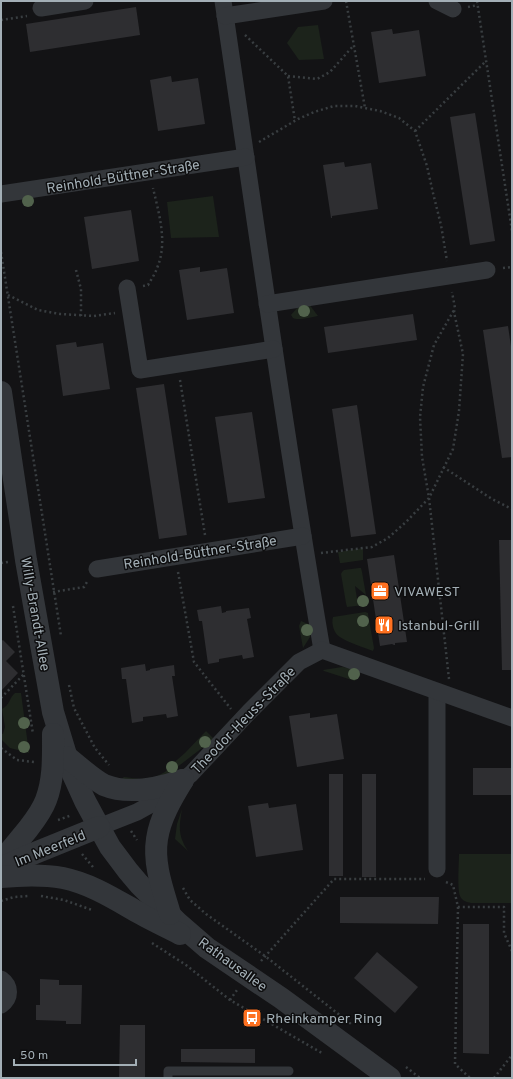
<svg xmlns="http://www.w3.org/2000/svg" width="513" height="1079" font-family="Overpass,sans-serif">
	<rect width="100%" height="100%" fill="#131315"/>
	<g fill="#1c231b">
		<polygon points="318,25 324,59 299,60 287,43 298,27"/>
		<polygon points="213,196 219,237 171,238 167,202"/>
		<path d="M309,304L318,316C313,317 297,321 293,318C292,317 292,316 291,315L297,308Z"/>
		<polygon points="363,548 363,560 342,563 340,563 338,552"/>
		<polygon points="359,568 361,568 362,572 366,595 355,586 357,599 359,601 367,600 366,604 364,605 347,607 346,603 341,574 342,572 344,570"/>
		<path d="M365,612L368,613V614L374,648L373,651C363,647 349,643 340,637C334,634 331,623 333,617Z"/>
		<polygon points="301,621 313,626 310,637 303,648 299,626"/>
		<polygon points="342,667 359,669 355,681 324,671 323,670"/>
		<path d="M15,693H21L29,753L10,748L1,739V733L3,734L5,727L2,709C10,705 9,698 15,693Z"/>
		<polygon points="206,731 214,739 215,741 202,748 163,778 119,781 124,777 140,779 155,777 165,772 170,766 185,753"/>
		<path d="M182,809C180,821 178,831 183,842C184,845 186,848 188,851L175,839L177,824Z"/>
		<path d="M459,854H512V903H471C467,902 462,901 460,896C457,889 459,863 459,854Z"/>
	</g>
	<g fill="#2e2e31">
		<polygon points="136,7 140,35 30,52 26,24"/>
		<polygon points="392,29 393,34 419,30 426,76 379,83 371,32"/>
		<polygon points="171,76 172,82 198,78 205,124 158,131 150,80"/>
		<polygon points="475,113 495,241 470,245 450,117"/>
		<polygon points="344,162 345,167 371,163 378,209 332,216 332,218 331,218 323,165"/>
		<polygon points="131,210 139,261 92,269 84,217"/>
		<polygon points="200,267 200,272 227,268 234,313 187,320 179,270"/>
		<polygon points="413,314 417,340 328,353 324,327"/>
		<polygon points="508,326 512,353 512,457 502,458 483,330"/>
		<polygon points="76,342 77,347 103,343 110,389 63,396 56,345"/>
		<polygon points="164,384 187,535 159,539 136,388"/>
		<polygon points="357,405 376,534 351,537 332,409"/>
		<polygon points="252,412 265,498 228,503 215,417"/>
		<polygon points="499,540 512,540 512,670 502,670"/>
		<polygon points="394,555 407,642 395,643 395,645 394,645 392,644 380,646 367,559"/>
		<polygon points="221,606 222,613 226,612 226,611 249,608 251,618 247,619 254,657 243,659 242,655 219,659 219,662 208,664 202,621 199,621 197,610"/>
		<polygon points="3,640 15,652 6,661 18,673 1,691 1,641"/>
		<polygon points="145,664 146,671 150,670 150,669 174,665 175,676 172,676 178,716 167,718 166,714 143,717 143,721 132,723 126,679 122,679 121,668"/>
		<polygon points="310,713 310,718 337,714 344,759 297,767 289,716"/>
		<rect x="473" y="768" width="39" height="27"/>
		<rect x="329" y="774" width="14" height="102"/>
		<rect x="362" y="774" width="14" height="103"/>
		<polygon points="268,803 269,808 296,804 303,850 256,857 248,806"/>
		<polygon points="340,897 439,897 438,924 340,923"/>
		<polygon points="463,924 489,924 489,1054 463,1053"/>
		<polygon points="377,952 418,987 395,1013 354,978"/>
		<polygon points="40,979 59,980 59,985 82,985 81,1024 66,1024 66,1021 36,1020 36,1005 40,1005"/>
		<polygon points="120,1025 145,1025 145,1078 119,1078"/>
		<polygon points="181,1049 255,1049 255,1063 181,1062"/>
	</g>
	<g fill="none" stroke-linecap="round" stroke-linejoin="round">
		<g stroke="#393e41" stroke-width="2.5" stroke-dasharray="2 3" stroke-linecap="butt">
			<polyline points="346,1 365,108"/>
			<polyline points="477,1 512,231"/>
			<polyline points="468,7 478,5"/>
			<polyline points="1,20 27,16"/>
			<polyline points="245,35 288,76 295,121"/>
			<polyline points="288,76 317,79 330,72 354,45"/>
			<polyline points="415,131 486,61"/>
			<polyline points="259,142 298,119 314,112 334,106 355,106 380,111 399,118 415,131 427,166 433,193 441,225 447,261"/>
			<polyline points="1,252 45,533 61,636"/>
			<polyline points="503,268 512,267"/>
			<polyline points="76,270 81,289 81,316"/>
			<path d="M143,286L148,285C151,280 155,274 157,268C168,243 159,214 153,188"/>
			<polyline points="8,295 38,310 60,314 94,316 115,313"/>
			<polyline points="180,380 205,535"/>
			<polyline points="443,467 492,499 512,509"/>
			<polyline points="321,553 372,547 388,538 406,522 429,498 453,449 459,411 463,354 454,312 455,308 452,292"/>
			<polyline points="1,563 8,562"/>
			<polyline points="178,572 194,662 231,709"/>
			<polyline points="53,592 84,587 87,582"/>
			<polyline points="13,606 33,734"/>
			<polyline points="449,679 429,498 422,457 420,417 423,387 434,345 454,310"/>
			<polyline points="69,685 74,708 95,748 109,765"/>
			<polyline points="1,698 24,674"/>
			<polyline points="1,748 17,760 34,762"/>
			<polyline points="58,820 72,815"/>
			<polyline points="131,831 137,840"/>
			<polyline points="82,854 93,867"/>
			<polyline points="446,882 453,885 458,907 504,907 504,933 512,951"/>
			<polyline points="183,888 190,900 206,914 265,956 351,1024"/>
			<polyline points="41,896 64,900 92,910"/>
			<polyline points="1,901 14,897 28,896"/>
			<polyline points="458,907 455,1064 470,1078"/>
			<polyline points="152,943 186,965 230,1000 322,1053"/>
			<polyline points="261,961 334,879 425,879"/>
			<polyline points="230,1000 237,990"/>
			<polyline points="406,1067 420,1078"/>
			<polyline points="494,1078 512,1055"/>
		</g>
		<polyline stroke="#33363a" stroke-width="9" points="168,1078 168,1071 289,1071"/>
		<g stroke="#33363a" stroke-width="17">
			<path d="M223,1C255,218 285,434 322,650"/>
			<polyline points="437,1 453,9"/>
			<polyline points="41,8 85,1"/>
			<polyline points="225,16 324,1"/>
			<polyline points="1,194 246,157"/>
			<polyline points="127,288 140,370 274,349"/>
			<polyline points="267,304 487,270"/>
			<polyline points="97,569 303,536"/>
			<polyline points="437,692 437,869"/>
			<polyline points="99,827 137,812 155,802 166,794 191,774 249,712 299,662 322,650 512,718"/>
			<path d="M1,979C11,986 11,998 1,1005"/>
		</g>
		<g stroke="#33363a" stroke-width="22">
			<polyline points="1,392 26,560 53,712 70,768 85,801 99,827 110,847 128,871 139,884 177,922 207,948 281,998 390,1078"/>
			<path d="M67,757C79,766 91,778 104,785C128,795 160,788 183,780"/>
			<path d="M1,862C10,851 19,840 28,829C35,820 42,811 46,800C54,779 53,756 53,734"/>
			<polyline points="1,868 25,857 99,827"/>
			<path d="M1,877C22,875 42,874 63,878C92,884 116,900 141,914C153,921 167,927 180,934"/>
			<path d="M170,914C163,890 153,864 157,839C160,818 172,798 183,780"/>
		</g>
	</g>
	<g fill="#51624c">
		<circle cx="28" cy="201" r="6"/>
		<circle cx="304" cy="311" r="6"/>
		<circle cx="363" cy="601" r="6"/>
		<circle cx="363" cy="621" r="6"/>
		<circle cx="307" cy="630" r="6"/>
		<circle cx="354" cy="674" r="6"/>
		<circle cx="24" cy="723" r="6"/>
		<circle cx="205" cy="742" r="6"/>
		<circle cx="24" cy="747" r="6"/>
		<circle cx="172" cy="767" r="6"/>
	</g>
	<defs>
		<symbol id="office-square" viewBox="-11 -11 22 22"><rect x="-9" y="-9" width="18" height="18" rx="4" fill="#fe7121" stroke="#0e0e0f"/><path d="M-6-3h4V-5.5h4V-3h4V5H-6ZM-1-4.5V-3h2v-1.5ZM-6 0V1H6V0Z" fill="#fff"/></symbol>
		<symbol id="restaurant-square" viewBox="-11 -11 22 22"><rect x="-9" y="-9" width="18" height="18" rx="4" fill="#fe7121" stroke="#0e0e0f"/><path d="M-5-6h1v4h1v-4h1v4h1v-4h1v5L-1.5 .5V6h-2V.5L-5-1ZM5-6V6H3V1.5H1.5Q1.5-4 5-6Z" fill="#fff"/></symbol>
		<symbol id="bus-square" viewBox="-11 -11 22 22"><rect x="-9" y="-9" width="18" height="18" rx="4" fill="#fe7121" stroke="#0e0e0f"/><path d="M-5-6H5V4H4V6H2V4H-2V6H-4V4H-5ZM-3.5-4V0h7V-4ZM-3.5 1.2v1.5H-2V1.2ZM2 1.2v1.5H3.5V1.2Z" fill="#fff"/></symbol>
	</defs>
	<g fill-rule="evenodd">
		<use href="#office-square" x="369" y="580" width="22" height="22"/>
		<use href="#restaurant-square" x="373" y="614" width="22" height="22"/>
		<use href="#bus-square" x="241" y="1007" width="22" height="22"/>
	</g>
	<g text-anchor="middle" stroke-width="3" stroke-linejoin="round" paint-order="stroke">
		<g font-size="14" fill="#a3afb6" stroke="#0e0e0f">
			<text transform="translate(123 176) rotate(-9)" y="5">Reinhold-Büttner-Straße</text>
			<text transform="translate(200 552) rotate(-9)" y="5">Reinhold-Büttner-Straße</text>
			<text transform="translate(36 614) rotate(80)" y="5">Willy-Brandt-Allee</text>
			<text transform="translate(243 720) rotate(-46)" y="5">Theodor-Heuss-Straße</text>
			<text transform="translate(50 848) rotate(-22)" y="5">Im Meerfeld</text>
			<text transform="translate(233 964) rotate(36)" y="5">Rathausallee</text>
		</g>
		<g font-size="14" fill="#a3afb6" stroke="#0e0e0f" text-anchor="start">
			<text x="394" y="596">VIVAWEST</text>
			<text x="398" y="630">Istanbul-Grill</text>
			<text x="266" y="1023">Rheinkamper Ring</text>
		</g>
	</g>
	<rect width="513" height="1079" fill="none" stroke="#a3afb6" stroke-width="4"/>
	<path d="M14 1059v6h122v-6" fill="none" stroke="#a3afb6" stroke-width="2"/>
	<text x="20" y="1059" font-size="12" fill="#a3afb6" stroke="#0e0e0f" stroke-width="3" paint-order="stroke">50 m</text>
</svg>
